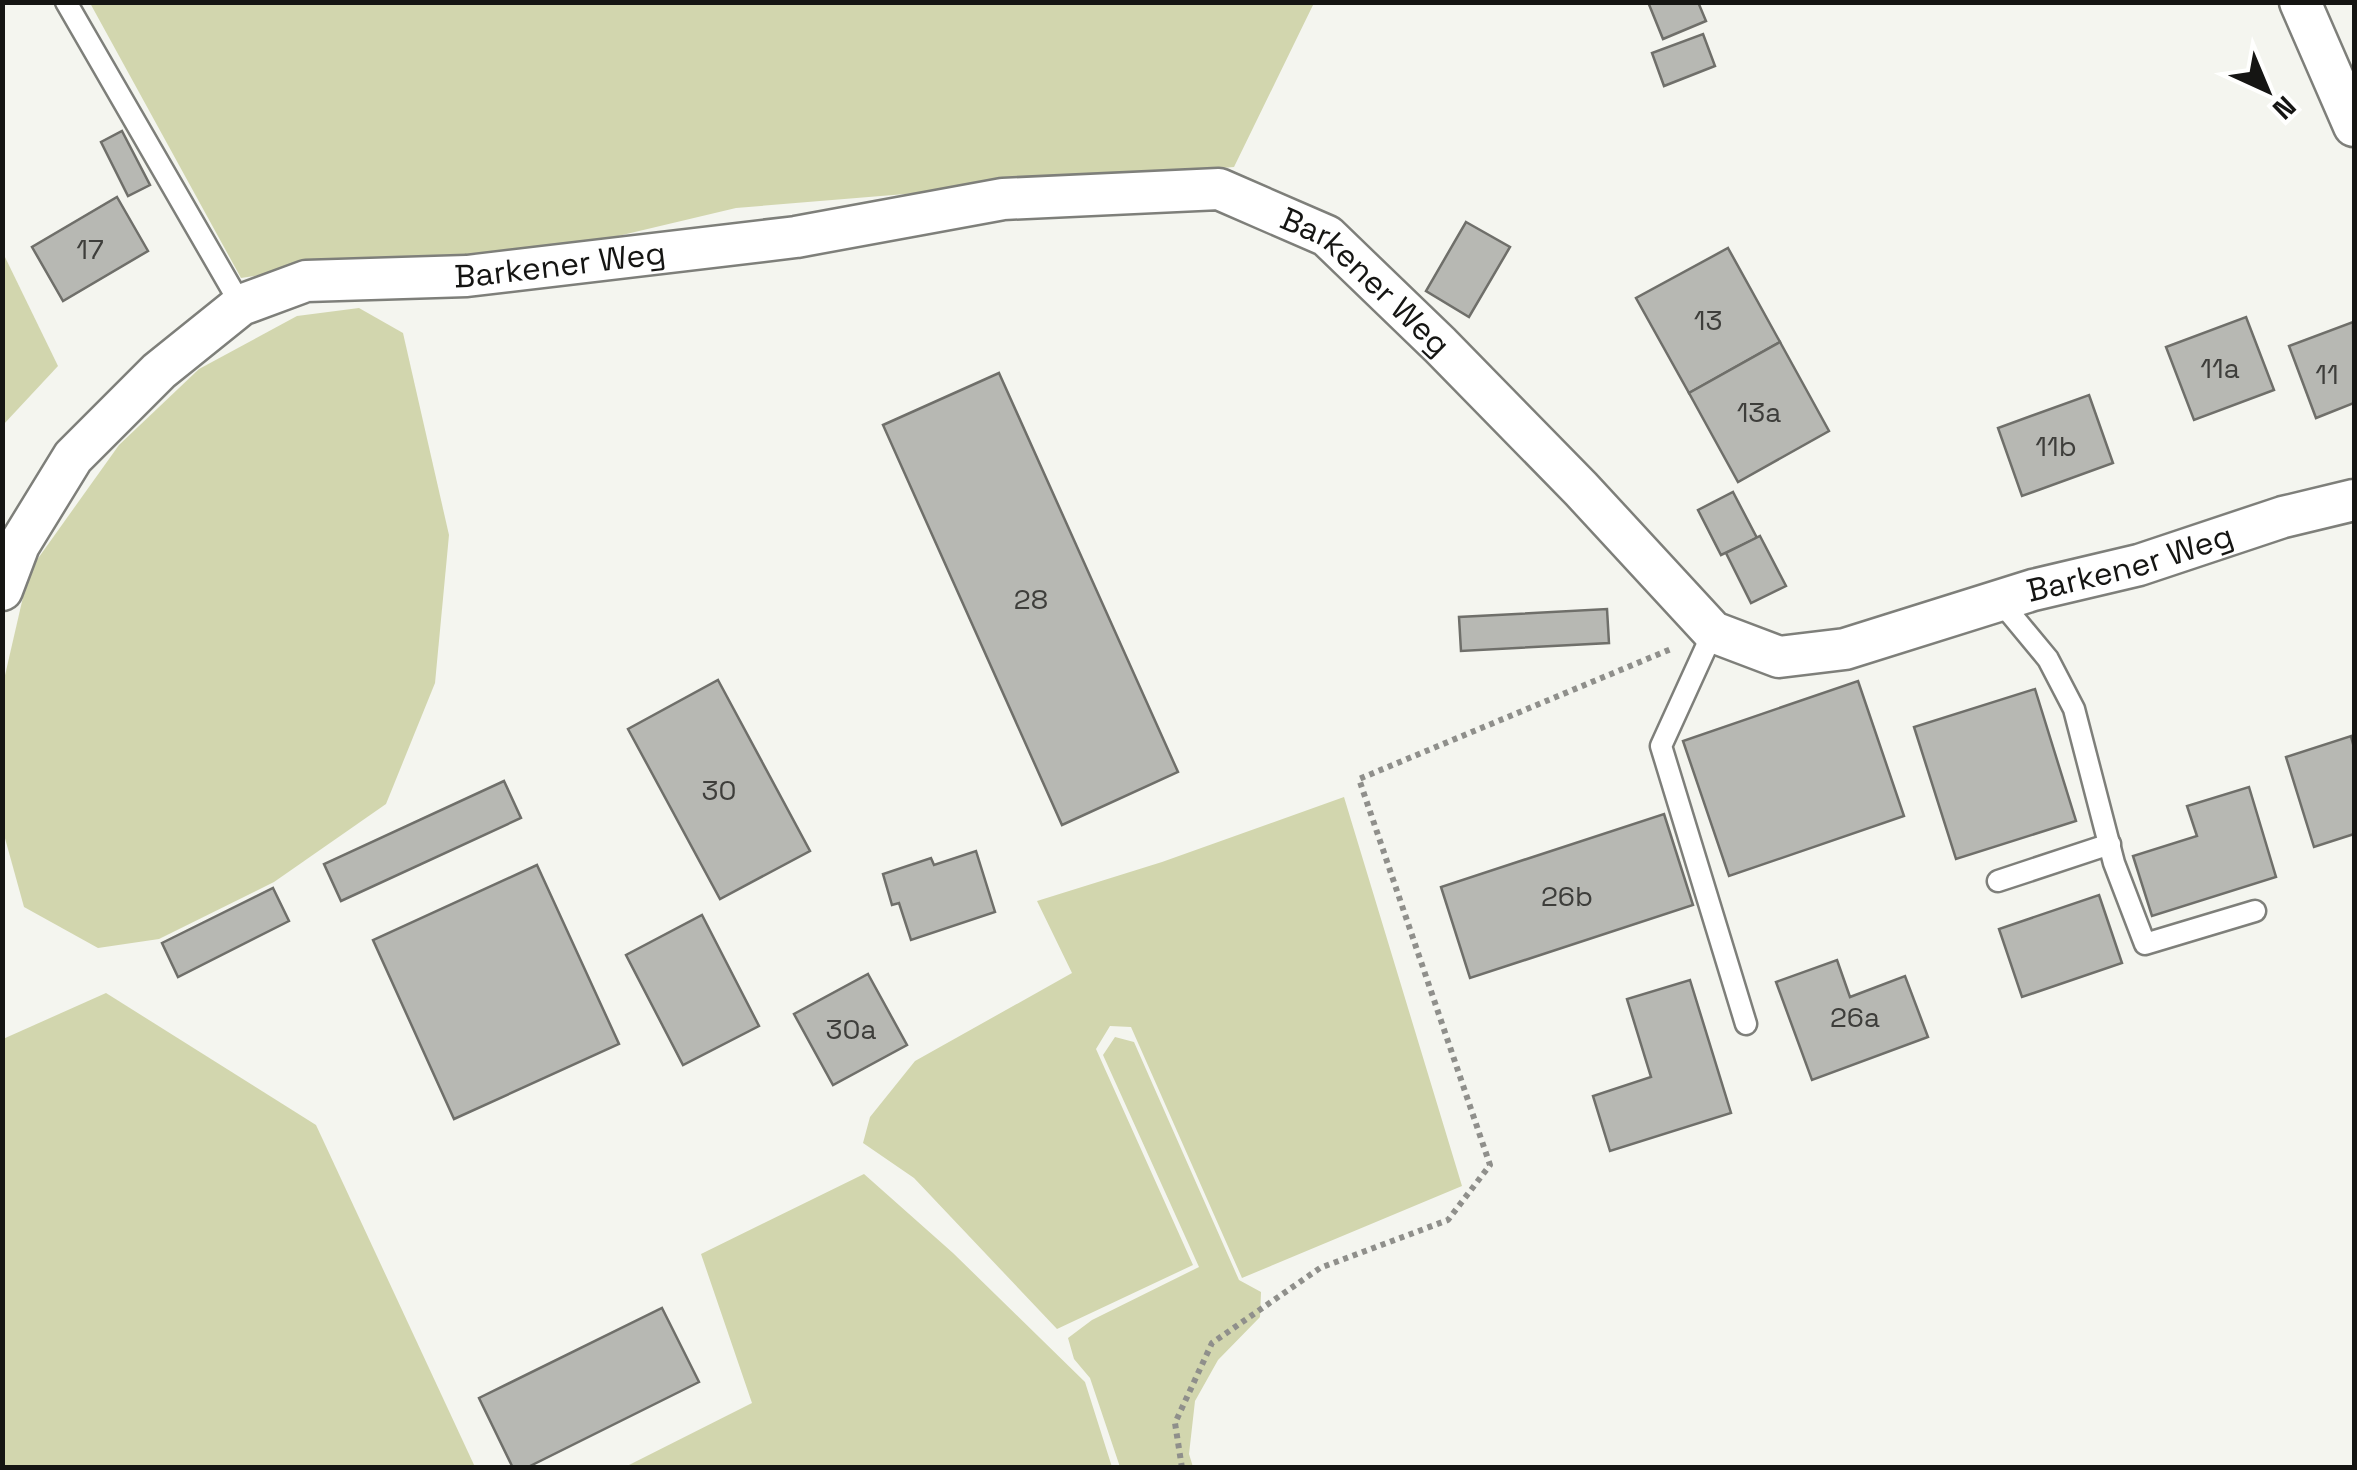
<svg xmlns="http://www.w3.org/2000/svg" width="2357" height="1470" font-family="'Space Grotesk',sans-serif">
	<rect width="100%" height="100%" fill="#f4f5ef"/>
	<g fill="#d2d6ae">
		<polygon points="90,3 1314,3 1234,167 736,208 618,236 434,267 315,267 241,278"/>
		<polygon points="3,253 58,366 3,425 2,425"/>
		<polygon points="359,308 403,333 449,535 435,683 386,804 274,882 159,939 98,948 24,907 3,831 3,684 29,571 119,445 199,369 297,316"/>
		<polygon points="1344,797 1462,1186 1242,1278 1131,1027 1110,1026 1096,1049 1193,1265 1057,1329 914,1178 863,1143 870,1117 915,1061 1072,973 1037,901 1162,862"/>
		<polygon points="106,993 316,1125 475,1467 3,1467 3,1039"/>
		<polygon points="1115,1037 1134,1042 1239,1280 1261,1292 1260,1317 1218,1360 1195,1401 1189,1454 1193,1467 1120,1467 1090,1378 1074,1359 1068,1338 1092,1320 1199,1267 1103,1055"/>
		<polygon points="864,1174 953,1253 1085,1382 1112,1467 625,1467 752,1403 701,1254"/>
	</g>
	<g fill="#b7b8b3" stroke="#6f6f6a" stroke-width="2.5">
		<polygon points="1648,2 1698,2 1706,21 1663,39"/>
		<polygon points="1703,34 1715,66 1664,86 1652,53"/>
		<polygon points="122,131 150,185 128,196 101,142"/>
		<polygon points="117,197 148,251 63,301 32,247"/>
		<polygon points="1466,222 1510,247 1469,317 1426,291"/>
		<polygon points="1728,248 1780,342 1689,393 1636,298"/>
		<polygon points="2246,317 2274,390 2194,420 2166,347"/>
		<polygon points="2353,322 2354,403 2316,418 2289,346"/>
		<polygon points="1780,342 1829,431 1738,482 1689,393"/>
		<polygon points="999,373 1178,772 1062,825 883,425"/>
		<polygon points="2089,395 2113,463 2022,496 1998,428"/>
		<polygon points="1733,492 1757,538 1721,555 1698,510"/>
		<polygon points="1760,536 1786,586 1751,603 1726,553"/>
		<polygon points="1607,609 1609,643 1461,651 1459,617"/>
		<polygon points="718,680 810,851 720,899 628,729"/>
		<polygon points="1858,681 1904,816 1729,876 1683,741"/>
		<polygon points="2035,689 2076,821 1956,859 1914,727"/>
		<polygon points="2351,736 2354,748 2354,834 2314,847 2286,757"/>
		<polygon points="504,781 521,818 341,901 324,864"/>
		<polygon points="2249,787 2276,877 2152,916 2133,856 2197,836 2187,806"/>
		<polygon points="1664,814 1693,905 1470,978 1441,887"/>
		<polygon points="976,851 995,912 911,940 899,903 892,905 883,874 931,858 934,865"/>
		<polygon points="537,865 619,1044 454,1119 373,940"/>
		<polygon points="273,888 289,921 178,977 162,943"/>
		<polygon points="2099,895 2122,963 2022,997 1999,929"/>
		<polygon points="702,915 759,1026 683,1065 626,955"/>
		<polygon points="1837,960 1850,997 1905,976 1928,1037 1812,1080 1776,982"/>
		<polygon points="868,974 907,1045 833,1085 794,1014"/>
		<polygon points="1690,980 1731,1113 1610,1151 1593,1096 1651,1077 1627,999"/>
		<polygon points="662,1308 699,1382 526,1468 513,1468 479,1398"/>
	</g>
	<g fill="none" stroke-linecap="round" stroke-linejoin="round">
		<defs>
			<g id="service">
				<polyline points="66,2 241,305"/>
				<polyline points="2000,601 2048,659 2074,709 2114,863 2145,944 2255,911"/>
				<polyline points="1713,632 1661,746 1746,1024"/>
				<polyline points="1998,881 2110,844"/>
			</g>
			<g id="minor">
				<polyline points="2300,2 2354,126"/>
				<path id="s1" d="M2,590L19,545L73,457L159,371L241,305L306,281L467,276L796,237L1003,199L1219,189L1327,236L1440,345L1581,489L1713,632L1779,657L1845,649L2033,590L2139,565L2283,517L2354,500"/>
			</g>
		</defs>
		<use href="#service" stroke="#7e7f7a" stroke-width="25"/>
		<use href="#minor" stroke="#7e7f7a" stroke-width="45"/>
		<polyline stroke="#8f8f8b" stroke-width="6" stroke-dasharray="5 5" stroke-linecap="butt" points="1182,1468 1175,1423 1212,1343 1320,1268 1448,1220 1490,1165 1359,779 1671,649"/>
		<use href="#service" stroke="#fff" stroke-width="20"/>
		<use href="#minor" stroke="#fff" stroke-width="40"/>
	</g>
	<g text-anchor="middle" stroke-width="8" stroke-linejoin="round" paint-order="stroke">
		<g font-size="28" fill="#3e3e3b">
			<text x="90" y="259">17</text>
			<text x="1708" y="330">13</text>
			<text x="2220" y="378">11a</text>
			<text x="2327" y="384">11</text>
			<text x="1759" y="422">13a</text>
			<text x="2056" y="456">11b</text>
			<text x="1031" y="609">28</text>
			<text x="719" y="800">30</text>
			<text x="1567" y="906">26b</text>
			<text x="1855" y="1027">26a</text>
			<text x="851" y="1039">30a</text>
		</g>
		<g font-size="32" fill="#151513" stroke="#fffffe">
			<text dy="11" stroke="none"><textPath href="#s1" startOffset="702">Barkener Weg</textPath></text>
			<text dy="11" stroke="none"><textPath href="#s1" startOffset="1542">Barkener Weg</textPath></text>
			<text dy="11" stroke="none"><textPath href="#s1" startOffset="2472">Barkener Weg</textPath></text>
		</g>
	</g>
	<rect width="2357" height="1470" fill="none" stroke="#151513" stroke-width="10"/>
	<g transform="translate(2267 90) rotate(136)" stroke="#fffffe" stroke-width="8" paint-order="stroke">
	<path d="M0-8L18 38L0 25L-18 38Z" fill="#151513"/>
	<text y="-15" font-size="28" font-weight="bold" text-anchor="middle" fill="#151513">N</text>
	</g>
</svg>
